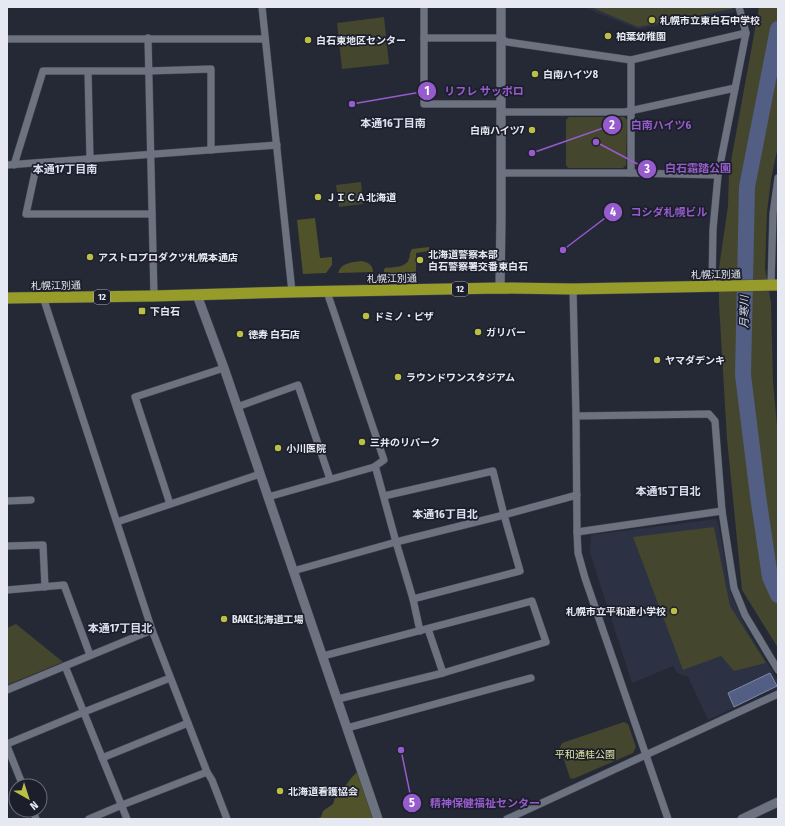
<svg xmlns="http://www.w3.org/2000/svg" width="785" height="826" font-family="'Fira Sans Condensed','Noto Sans JP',sans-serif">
	<rect width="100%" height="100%" fill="#252935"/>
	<g fill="#2c3243">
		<polygon points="583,7 734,7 735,12 638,29"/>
		<polygon points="716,519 718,523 731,594 746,628 778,681 778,687 708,720 688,677 677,673 673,666 632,683 590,553 591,535"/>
	</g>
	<g fill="#44462e">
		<polygon points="591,7 732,7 732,9 638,27"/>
		<polygon points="759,7 778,7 778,146 771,179 767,212 765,268 771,303 773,382 778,437 778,648 742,590 727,439 719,304 719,268 728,206 729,172"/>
		<polygon points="384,17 389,64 342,69 337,23"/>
		<polygon points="569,117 624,117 627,120 626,165 623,168 568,168 566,165 566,120"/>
		<polygon points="361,182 363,204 339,207 336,185"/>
		<polygon points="714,527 730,606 766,663 734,671 721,656 683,670 633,537"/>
		<polygon points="16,624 63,662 7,685 7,628"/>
		<polygon points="624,722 628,724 636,747 633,753 573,779 570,778 560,747 562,743"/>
	</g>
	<g fill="#505329">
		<polygon points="315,218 320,258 332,257 332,265 326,273 303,274 297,220"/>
		<path d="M429,247V251L416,253V273L384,274V270L385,268C393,267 406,268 409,259C410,255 410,252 412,249Z"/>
		<path d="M361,261C368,262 373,265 373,272L338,273C341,263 352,262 361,261Z"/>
		<polygon points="357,772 373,819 316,819 321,817 323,811 333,804 337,792 346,785 352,777"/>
	</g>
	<polygon fill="#535e84" stroke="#7f88a5" points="770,673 777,686 734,707 728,693"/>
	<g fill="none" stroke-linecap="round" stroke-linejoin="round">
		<polyline stroke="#535e84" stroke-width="16" points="778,29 747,187 743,375 758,496 770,577 778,595"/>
		<defs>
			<g id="minor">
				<polyline points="262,7 292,292"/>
				<polyline points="424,7 424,104 501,104"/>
				<polyline points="148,38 154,296"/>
				<polyline points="424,38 500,38 507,42 631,60 746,33"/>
				<polyline points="7,39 265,39"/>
				<polyline points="631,60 631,173"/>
				<polyline points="88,71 90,159"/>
				<polyline points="501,112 625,112 735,88"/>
				<polyline points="37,163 26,214 152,214"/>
				<polyline points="7,165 277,145"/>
				<polyline points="14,165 43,71 148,71 211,69 211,150"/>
				<polyline points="501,173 631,173 718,175"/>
				<polyline points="771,285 773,214 778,178"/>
				<polyline points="712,286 713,229 718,175 746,33 739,7"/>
				<polyline points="573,289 576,416 577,532 578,553 585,578 668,819"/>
				<polyline points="327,292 384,460 374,467"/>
				<polyline points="43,297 152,630 207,772 212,780 227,819"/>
				<polyline points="237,407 298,385 330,479"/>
				<polyline points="576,416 709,414 715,421 722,511 734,588 745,615 778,670"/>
				<polyline points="384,496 493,471 504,515 520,571 413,599"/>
				<polyline points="268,497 374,467 376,469 396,542 413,599 420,631"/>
				<polyline points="7,501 31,500"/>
				<polyline points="170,504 135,397 224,368"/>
				<polyline points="117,522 260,474"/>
				<polyline points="577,532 722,511"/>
				<polyline points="7,546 43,545 45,587"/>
				<polyline points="293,571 396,542 504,515 577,495"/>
				<polyline points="7,590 64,585 90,655"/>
				<polyline points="428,629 443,673"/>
				<polyline points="323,656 532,601 546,642 443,673 338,699"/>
				<polyline points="65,666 127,819"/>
				<polyline points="7,690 152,630"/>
				<polyline points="347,728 531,678"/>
				<polyline points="7,744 84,712 170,678"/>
				<polyline points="7,746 23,786"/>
				<polyline points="102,758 188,723"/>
				<polyline points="33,810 36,819"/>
				<polyline points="89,819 122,805 207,772"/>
				<polyline points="507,819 778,694"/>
			</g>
			<g id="tertiary">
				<polyline points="500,288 501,217 501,7"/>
				<polyline points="197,295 224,368 378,819"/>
				<polyline points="742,819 778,802"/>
			</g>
			<polyline id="trunk" points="7,298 154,296 292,292 500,288 573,289 778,285"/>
		</defs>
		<use href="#minor" stroke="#42464f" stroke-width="8"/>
		<use href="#tertiary" stroke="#42464f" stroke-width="10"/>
		<use href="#trunk" stroke="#42464f" stroke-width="12"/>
		<use href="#minor" stroke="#6d7280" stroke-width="7"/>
		<use href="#tertiary" stroke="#6d7280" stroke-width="9"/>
		<use href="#trunk" stroke="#969b2a" stroke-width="11"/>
	</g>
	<g fill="#bbc045" stroke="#1c1f2b" stroke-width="1.5">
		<circle cx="652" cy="20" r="4"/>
		<circle cx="608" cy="36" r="4"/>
		<circle cx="308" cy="40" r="4"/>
		<circle cx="535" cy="74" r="4"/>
		<circle cx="532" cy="130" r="4"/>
		<circle cx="318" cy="197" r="4"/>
		<circle cx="90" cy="257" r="4"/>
		<circle cx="420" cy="260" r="4"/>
		<rect x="138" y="307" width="8" height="8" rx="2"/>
		<circle cx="366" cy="316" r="4"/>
		<circle cx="478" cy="332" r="4"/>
		<circle cx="240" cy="334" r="4"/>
		<circle cx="657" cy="360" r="4"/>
		<circle cx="398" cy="377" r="4"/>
		<circle cx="362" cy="442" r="4"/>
		<circle cx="278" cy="448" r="4"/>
		<circle cx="674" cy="611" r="4"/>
		<circle cx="224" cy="619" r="4"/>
		<circle cx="280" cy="791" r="4"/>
	</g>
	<g text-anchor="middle" stroke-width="3.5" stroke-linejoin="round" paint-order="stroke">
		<g fill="#1c1f2b" stroke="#a9acb6" stroke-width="1">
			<rect x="452" y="282" width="16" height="14" rx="3"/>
			<rect x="94" y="290" width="16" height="14" rx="3"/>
		</g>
		<g font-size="9" font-weight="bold" fill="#e6e9f1">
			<text x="460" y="292">12</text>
			<text x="102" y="300">12</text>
		</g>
		<g font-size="10" font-weight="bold" fill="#e6e9f1" stroke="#1c1f2b" text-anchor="start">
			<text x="660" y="24">札幌市立東白石中学校</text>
			<text x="616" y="40">柏葉幼稚園</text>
			<text x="316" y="44">白石東地区センター</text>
			<text x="543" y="78">白南ハイツ8</text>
			<text x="524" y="134" text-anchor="end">白南ハイツ7</text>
			<text x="326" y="201">ＪＩＣＡ北海道</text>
			<text x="428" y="258">北海道警察本部<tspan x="428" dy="12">白石警察署交番東白石</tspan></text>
			<text x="98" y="261">アストロプロダクツ札幌本通店</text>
			<text x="150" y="315">下白石</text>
			<text x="374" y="320">ドミノ・ピザ</text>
			<text x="486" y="336">ガリバー</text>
			<text x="248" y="338">徳寿 白石店</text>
			<text x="665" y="364">ヤマダデンキ</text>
			<text x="406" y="381">ラウンドワンスタジアム</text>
			<text x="370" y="446">三井のリパーク</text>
			<text x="286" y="452">小川医院</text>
			<text x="666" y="615" text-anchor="end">札幌市立平和通小学校</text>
			<text x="232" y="623">BAKE北海道工場</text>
			<text x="288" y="795">北海道看護協会</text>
		</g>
		<g font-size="10" fill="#e6e9f1" stroke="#1c1f2b">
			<text transform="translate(716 274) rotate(-1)" y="4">札幌江別通</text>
			<text transform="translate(392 278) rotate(-1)" y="4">札幌江別通</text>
			<text transform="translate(56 285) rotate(-1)" y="4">札幌江別通</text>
		</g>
		<g font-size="10" fill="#e4eaa2" stroke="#1c1f2b">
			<text x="585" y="758">平和通桂公園</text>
		</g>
		<g font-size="11" font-weight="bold" fill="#dbe1f1" stroke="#1c1f2b">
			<text x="393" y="127">本通16丁目南</text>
			<text x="65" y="173">本通17丁目南</text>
			<text x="668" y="495">本通15丁目北</text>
			<text x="445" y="518">本通16丁目北</text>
			<text x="120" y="632">本通17丁目北</text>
		</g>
		<g font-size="11" font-style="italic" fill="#d4ddf7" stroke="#1c1f2b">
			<text transform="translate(744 312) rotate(-89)" y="4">月寒川</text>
		</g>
	</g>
	<path fill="none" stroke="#965bcc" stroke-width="1.5" d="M352 104L427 91M532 153L612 125M596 142L647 169M563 250L613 212M401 750L412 803"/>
	<g fill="#965bcc" stroke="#1c1f2b" stroke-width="1.5">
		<circle cx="352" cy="104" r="4"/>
		<circle cx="532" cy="153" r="4"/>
		<circle cx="596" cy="142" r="4"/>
		<circle cx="563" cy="250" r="4"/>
		<circle cx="401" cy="750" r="4"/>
		<circle cx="427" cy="91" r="10"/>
		<circle cx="612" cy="125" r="10"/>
		<circle cx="647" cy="169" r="10"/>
		<circle cx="613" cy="212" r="10"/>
		<circle cx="412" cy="803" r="10"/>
	</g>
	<g font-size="12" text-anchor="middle" font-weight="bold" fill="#fff">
		<text x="427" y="95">1</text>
		<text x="612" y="129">2</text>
		<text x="647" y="173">3</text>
		<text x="613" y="216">4</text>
		<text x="412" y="807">5</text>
	</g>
	<g font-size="11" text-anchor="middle" font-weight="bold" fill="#965bcc" stroke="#1c1f2b" stroke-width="3.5" stroke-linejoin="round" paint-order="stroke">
		<text x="484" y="95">リフレ サッポロ</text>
		<text x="661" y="129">白南ハイツ6</text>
		<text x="698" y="172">白石霜踏公園</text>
		<text x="669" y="216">コシダ札幌ビル</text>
		<text x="485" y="807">精神保健福祉センター</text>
	</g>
	<rect width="785" height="826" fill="none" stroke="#e6e9f1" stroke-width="16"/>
	<g transform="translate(28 798) rotate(141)"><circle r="19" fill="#1c1f2b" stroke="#6d707a"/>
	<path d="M0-3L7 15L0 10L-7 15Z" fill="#bbc045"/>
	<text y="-6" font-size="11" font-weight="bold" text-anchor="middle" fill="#e6e9f1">N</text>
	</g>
</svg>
